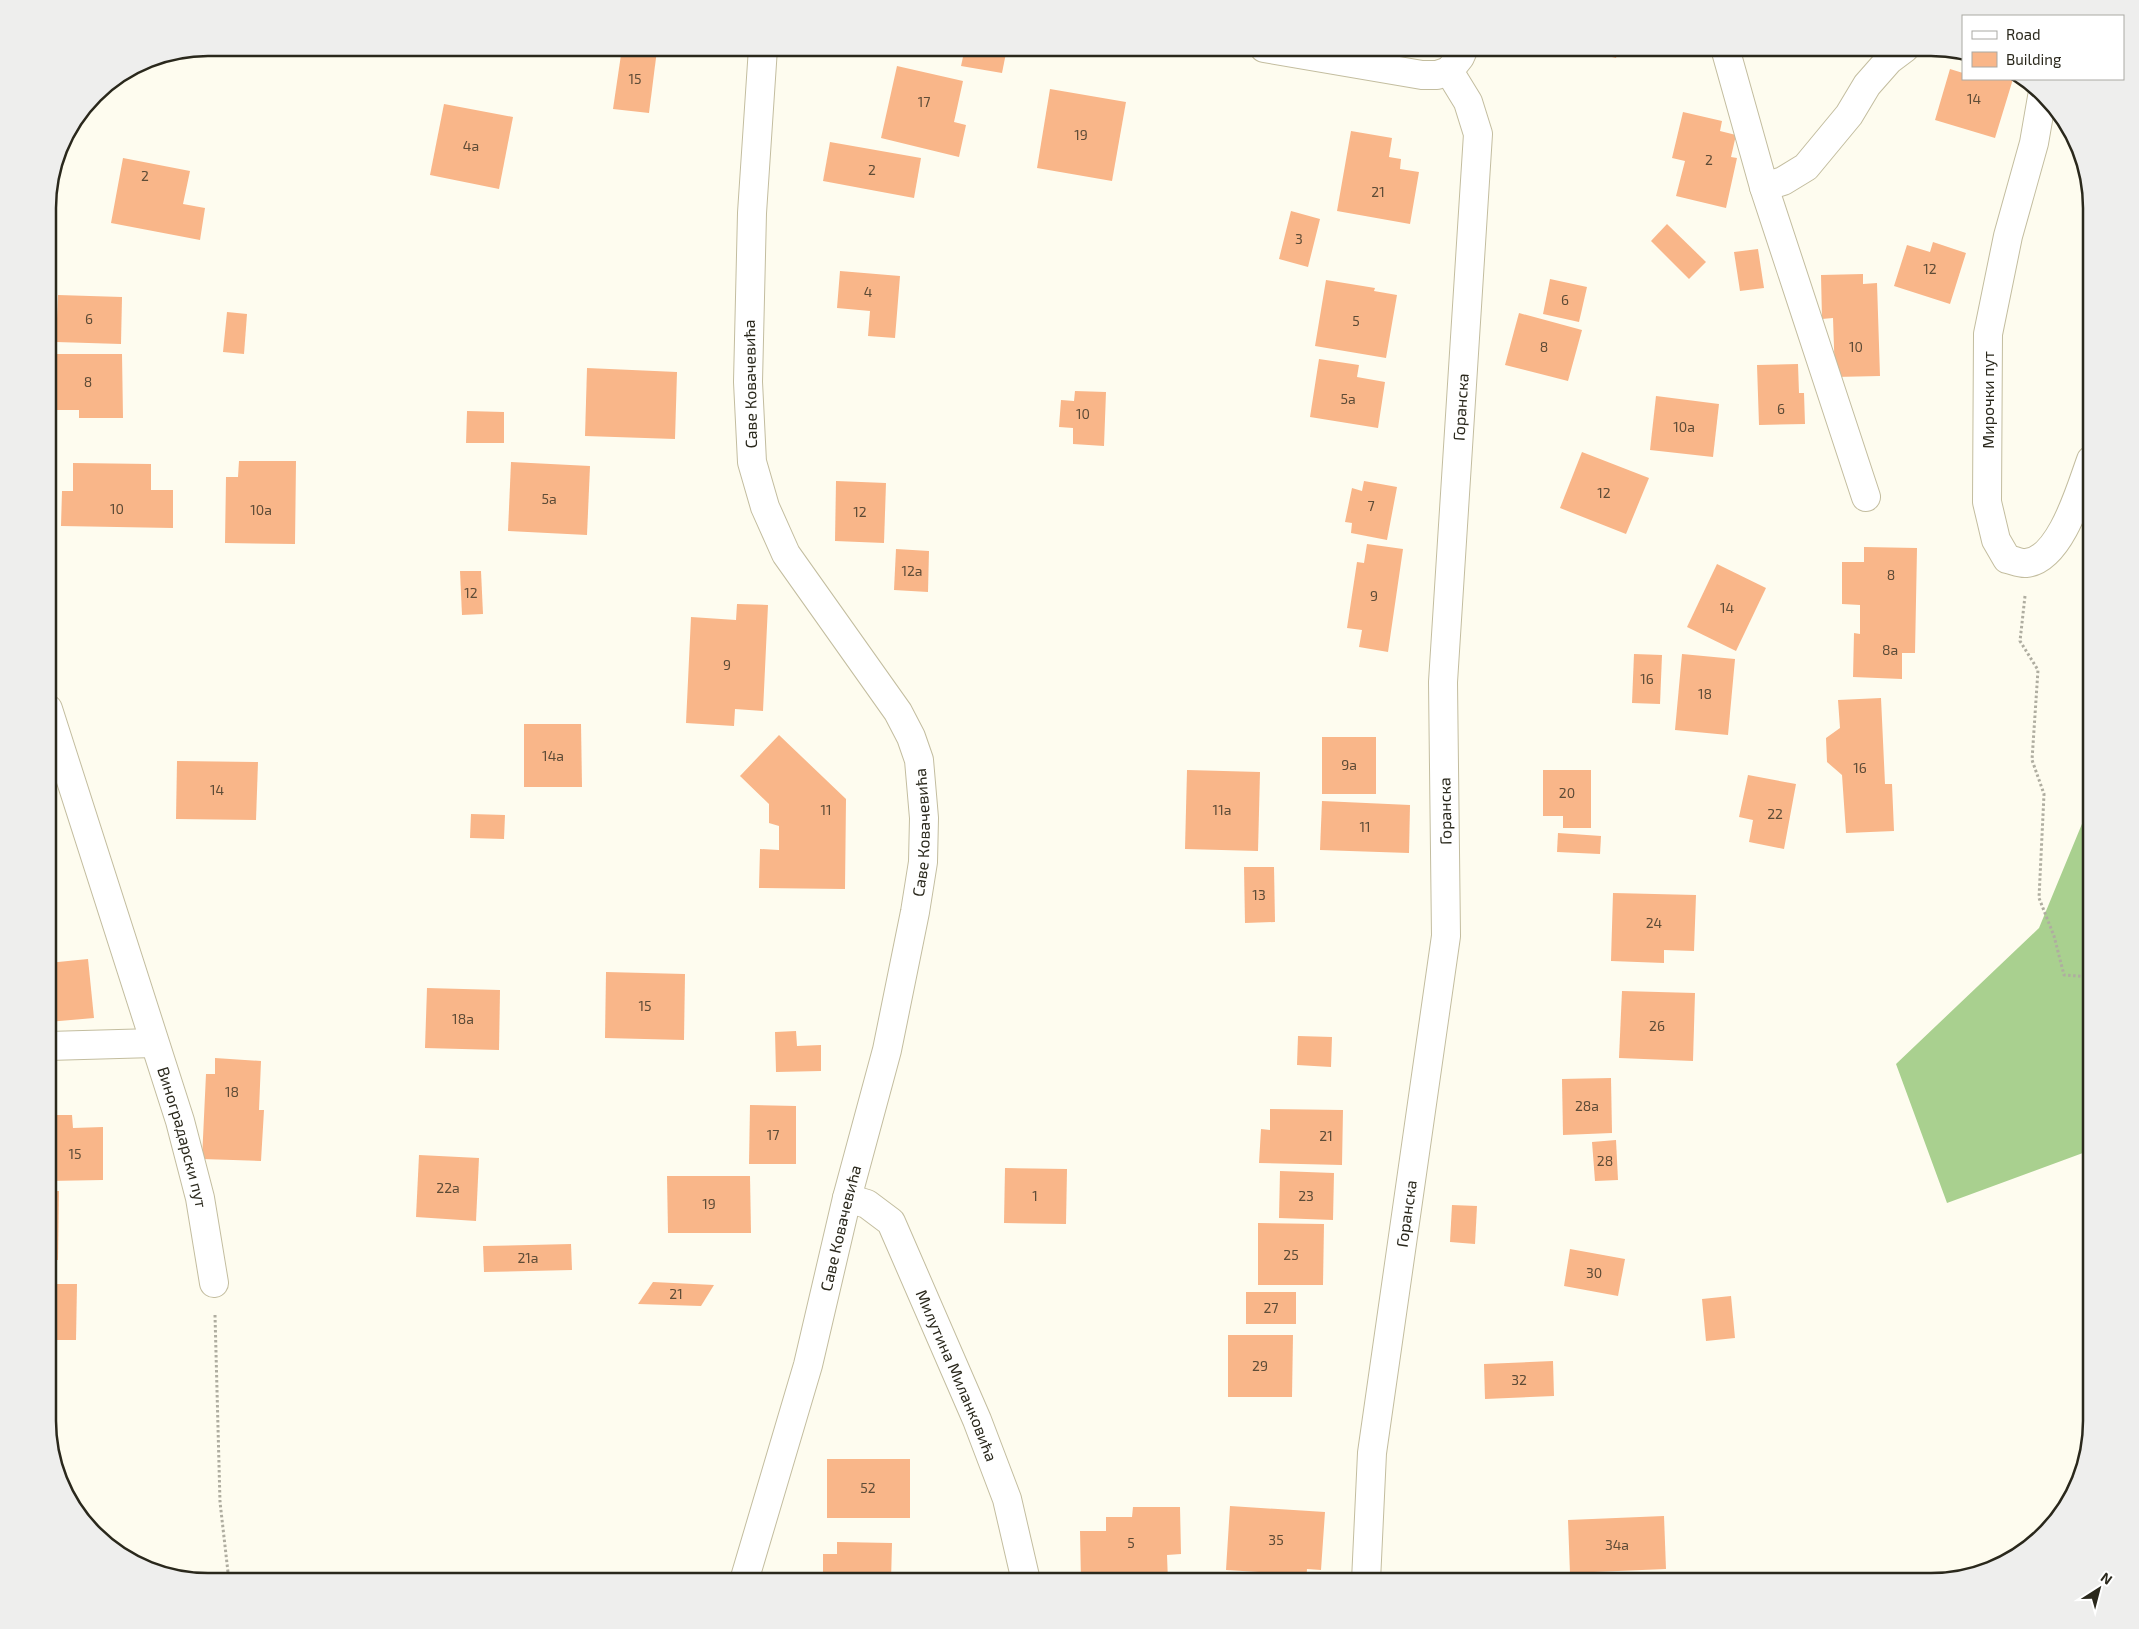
<svg xmlns="http://www.w3.org/2000/svg" width="2139" height="1629" font-family="'Exo 2',sans-serif">
	<rect width="100%" height="100%" fill="#fefcef"/>
	<polygon fill="#a9d08f" points="2091,802 2091,1150 1947,1203 1896,1064 2039,928"/>
	<g fill="#f9b689">
		<polygon points="622,48 657,50 649,113 613,109"/>
		<polygon points="965,48 1007,48 1002,73 961,66"/>
		<polygon points="1575,48 1619,48 1616,58"/>
		<polygon points="897,66 963,81 954,122 966,125 959,157 881,138"/>
		<polygon points="1950,69 1963,73 1963,79 2013,79 1995,138 1935,120"/>
		<polygon points="1050,89 1126,102 1112,181 1037,168"/>
		<polygon points="444,104 513,117 499,189 430,175"/>
		<polygon points="1683,112 1722,121 1720,131 1736,135 1731,157 1737,158 1726,208 1676,196 1685,161 1672,158"/>
		<polygon points="1351,131 1392,138 1389,157 1401,159 1400,169 1419,172 1410,224 1337,211"/>
		<polygon points="830,142 921,158 914,198 823,181"/>
		<polygon points="123,158 190,171 183,204 205,208 200,240 111,223"/>
		<polygon points="1291,211 1320,219 1308,267 1279,259"/>
		<polygon points="1667,224 1706,262 1689,279 1651,241"/>
		<polygon points="1933,242 1966,253 1950,304 1894,286 1907,245 1930,252"/>
		<polygon points="1758,249 1764,288 1740,291 1734,252"/>
		<polygon points="840,271 900,276 895,338 868,336 870,311 837,308"/>
		<polygon points="1863,274 1863,284 1877,283 1880,376 1835,377 1833,318 1822,319 1821,275"/>
		<polygon points="1550,279 1587,287 1579,322 1543,314"/>
		<polygon points="1326,280 1375,288 1374,291 1397,295 1386,358 1315,346"/>
		<polygon points="58,295 122,297 121,344 56,342"/>
		<polygon points="227,312 247,314 244,354 223,352"/>
		<polygon points="1519,313 1582,330 1568,381 1505,365"/>
		<polygon points="54,354 122,354 123,418 79,418 79,410 54,410"/>
		<polygon points="1319,359 1359,365 1357,377 1385,382 1378,428 1310,417"/>
		<polygon points="1798,364 1799,393 1804,393 1805,424 1759,425 1757,365"/>
		<polygon points="587,368 677,372 675,439 585,436"/>
		<polygon points="1075,391 1106,392 1104,446 1073,444 1073,428 1059,427 1061,400 1074,401"/>
		<polygon points="1656,396 1719,404 1713,457 1650,450"/>
		<polygon points="467,411 504,412 504,443 466,443"/>
		<polygon points="1582,452 1649,478 1626,534 1560,508"/>
		<polygon points="239,461 296,461 295,544 225,543 226,477 238,477"/>
		<polygon points="511,462 590,466 587,535 508,531"/>
		<polygon points="73,463 151,464 151,490 173,490 173,528 61,526 62,491 73,491"/>
		<polygon points="836,481 886,483 884,543 835,541"/>
		<polygon points="1364,481 1397,487 1387,540 1351,533 1352,523 1345,522 1352,488 1362,491"/>
		<polygon points="1367,544 1403,549 1388,652 1359,647 1362,630 1347,628 1357,562 1364,563"/>
		<polygon points="1864,547 1917,548 1915,653 1902,653 1902,679 1853,677 1854,633 1860,634 1860,605 1842,604 1842,562 1864,562"/>
		<polygon points="896,549 929,551 928,592 894,590"/>
		<polygon points="1717,564 1766,588 1736,651 1687,627"/>
		<polygon points="460,571 481,571 483,614 462,615"/>
		<polygon points="737,604 768,605 763,711 735,709 734,726 686,723 691,617 736,620"/>
		<polygon points="1634,654 1662,655 1660,704 1632,703"/>
		<polygon points="1682,654 1735,659 1728,735 1675,730"/>
		<polygon points="1881,698 1885,784 1892,784 1894,831 1846,833 1842,775 1827,762 1826,738 1840,728 1838,700"/>
		<polygon points="524,724 581,724 582,787 524,787"/>
		<polygon points="779,735 846,799 845,889 759,888 760,849 779,850 779,826 769,823 769,804 740,776"/>
		<rect x="1322" y="737" width="54" height="57"/>
		<polygon points="177,761 258,762 256,820 176,819"/>
		<polygon points="1187,770 1260,772 1258,851 1185,849"/>
		<polygon points="1543,770 1591,770 1591,828 1563,828 1563,816 1543,816"/>
		<polygon points="1748,775 1796,784 1784,849 1749,842 1753,820 1739,817"/>
		<polygon points="1322,801 1410,805 1409,853 1320,850"/>
		<polygon points="471,814 505,815 504,839 470,838"/>
		<polygon points="1558,833 1601,836 1600,854 1557,852"/>
		<polygon points="1244,867 1274,867 1275,922 1245,923"/>
		<polygon points="1613,893 1696,895 1694,951 1664,950 1664,963 1611,961"/>
		<polygon points="88,959 94,1018 48,1022 48,963"/>
		<polygon points="606,972 685,974 684,1040 605,1038"/>
		<polygon points="427,988 500,990 499,1050 425,1048"/>
		<polygon points="1622,991 1695,993 1693,1061 1619,1058"/>
		<polygon points="796,1031 797,1046 821,1045 821,1071 776,1072 775,1032"/>
		<polygon points="1298,1036 1332,1037 1331,1067 1297,1065"/>
		<polygon points="215,1058 261,1061 259,1110 264,1110 261,1161 202,1159 206,1074 215,1074"/>
		<polygon points="1611,1078 1612,1133 1563,1135 1562,1079"/>
		<polygon points="750,1105 796,1106 796,1164 749,1164"/>
		<polygon points="1270,1109 1343,1110 1342,1165 1259,1163 1261,1129 1270,1130"/>
		<polygon points="48,1115 72,1115 73,1128 103,1127 103,1180 48,1181"/>
		<polygon points="1616,1140 1618,1180 1595,1181 1592,1142"/>
		<polygon points="419,1155 479,1158 476,1221 416,1217"/>
		<polygon points="1005,1168 1067,1169 1066,1224 1004,1223"/>
		<polygon points="1280,1171 1334,1173 1333,1220 1279,1218"/>
		<polygon points="667,1176 750,1176 751,1233 668,1233"/>
		<polygon points="48,1191 59,1191 58,1260 48,1260"/>
		<polygon points="1452,1205 1477,1206 1475,1244 1450,1242"/>
		<polygon points="1258,1223 1324,1224 1323,1285 1258,1285"/>
		<polygon points="571,1244 572,1270 484,1272 483,1246"/>
		<polygon points="1570,1249 1625,1259 1618,1296 1564,1286"/>
		<polygon points="653,1282 714,1285 701,1306 638,1304"/>
		<polygon points="48,1284 77,1284 76,1340 48,1340"/>
		<rect x="1246" y="1292" width="50" height="32"/>
		<polygon points="1731,1296 1735,1338 1706,1341 1702,1299"/>
		<polygon points="1228,1335 1293,1335 1292,1397 1228,1397"/>
		<polygon points="1553,1361 1554,1396 1485,1399 1484,1364"/>
		<rect x="827" y="1459" width="83" height="59"/>
		<polygon points="1230,1506 1325,1512 1321,1570 1307,1569 1306,1581 1258,1581 1259,1572 1226,1570"/>
		<polygon points="1133,1507 1180,1507 1181,1554 1167,1555 1168,1581 1081,1581 1080,1531 1106,1531 1106,1517 1132,1517"/>
		<polygon points="1664,1516 1666,1569 1570,1573 1568,1520"/>
		<polygon points="837,1542 892,1543 891,1581 823,1581 823,1554 837,1554"/>
	</g>
	<g fill="none" stroke-linecap="round" stroke-linejoin="round">
		<defs>
			<g id="minor">
				<polyline points="1264,48 1422,75 1437,75 1449,71"/>
				<polyline points="1725,48 1764,187 1866,497"/>
				<polyline points="1449,71 1460,57 1464,48"/>
				<path d="M2042,97L2034,143L2008,236L1988,334L1987,502L1996,540L2007,559C2013,560 2021,564 2026,563C2061,560 2081,487 2091,460"/>
				<polyline points="1764,187 1783,181 1806,167 1849,115 1867,85 1889,60 1905,48"/>
				<path id="s1" d="M48,709L180,1121L200,1198L214,1283"/>
				<polyline points="48,1046 154,1043"/>
				<path id="s2" d="M847,1198L867,1204L891,1222L977,1420L1007,1499L1026,1581"/>
				<path id="s3" d="M744,1581L808,1365L847,1198L887,1050L915,912L923,862L924,818L919,760L911,737L898,712L786,554L765,507L752,462L748,382L752,213L763,48"/>
				<path id="s4" d="M1366,1581L1372,1453L1446,936L1443,682L1478,134L1468,102L1449,71"/>
			</g>
		</defs>
		<use href="#minor" stroke="#c3bd9f" stroke-width="30"/>
		<g stroke="#afada0" stroke-width="3" stroke-dasharray="2.5 2.5" stroke-linecap="butt">
			<polyline points="2025,596 2020,641 2038,670 2032,760 2044,794 2039,898 2054,936 2064,975 2091,977"/>
			<polyline points="215,1315 220,1502 229,1581"/>
		</g>
		<use href="#minor" stroke="#fff" stroke-width="28"/>
	</g>
	<g text-anchor="middle" stroke-width="4" stroke-linejoin="round" paint-order="stroke">
		<g font-size="14" fill="#5e4c37">
			<text x="635" y="84">15</text>
			<text x="1974" y="104">14</text>
			<text x="924" y="107">17</text>
			<text x="1081" y="140">19</text>
			<text x="471" y="151">4a</text>
			<text x="1709" y="165">2</text>
			<text x="872" y="175">2</text>
			<text x="145" y="181">2</text>
			<text x="1378" y="197">21</text>
			<text x="1299" y="244">3</text>
			<text x="1930" y="274">12</text>
			<text x="868" y="297">4</text>
			<text x="1565" y="305">6</text>
			<text x="89" y="324">6</text>
			<text x="1356" y="326">5</text>
			<text x="1544" y="352">8</text>
			<text x="1856" y="352">10</text>
			<text x="88" y="387">8</text>
			<text x="1348" y="404">5a</text>
			<text x="1781" y="414">6</text>
			<text x="1083" y="419">10</text>
			<text x="1684" y="432">10a</text>
			<text x="1604" y="498">12</text>
			<text x="549" y="504">5a</text>
			<text x="1371" y="511">7</text>
			<text x="117" y="514">10</text>
			<text x="261" y="515">10a</text>
			<text x="860" y="517">12</text>
			<text x="912" y="576">12a</text>
			<text x="1891" y="580">8</text>
			<text x="471" y="598">12</text>
			<text x="1374" y="601">9</text>
			<text x="1727" y="613">14</text>
			<text x="1890" y="655">8a</text>
			<text x="727" y="670">9</text>
			<text x="1647" y="684">16</text>
			<text x="1705" y="699">18</text>
			<text x="553" y="761">14a</text>
			<text x="1349" y="770">9a</text>
			<text x="1860" y="773">16</text>
			<text x="217" y="795">14</text>
			<text x="1567" y="798">20</text>
			<text x="826" y="815">11</text>
			<text x="1222" y="815">11a</text>
			<text x="1775" y="819">22</text>
			<text x="1365" y="832">11</text>
			<text x="1259" y="900">13</text>
			<text x="1654" y="928">24</text>
			<text x="645" y="1011">15</text>
			<text x="463" y="1024">18a</text>
			<text x="1657" y="1031">26</text>
			<text x="232" y="1097">18</text>
			<text x="1587" y="1111">28a</text>
			<text x="773" y="1140">17</text>
			<text x="1326" y="1141">21</text>
			<text x="75" y="1159">15</text>
			<text x="1605" y="1166">28</text>
			<text x="448" y="1193">22a</text>
			<text x="1035" y="1201">1</text>
			<text x="1306" y="1201">23</text>
			<text x="709" y="1209">19</text>
			<text x="1291" y="1260">25</text>
			<text x="528" y="1263">21a</text>
			<text x="1594" y="1278">30</text>
			<text x="676" y="1299">21</text>
			<text x="1271" y="1313">27</text>
			<text x="1260" y="1371">29</text>
			<text x="1519" y="1385">32</text>
			<text x="868" y="1493">52</text>
			<text x="1276" y="1545">35</text>
			<text x="1131" y="1548">5</text>
			<text x="1617" y="1550">34a</text>
		</g>
		<g font-size="16" fill="#2a281c" stroke="#fff">
			<text transform="translate(750 384) rotate(-91)" y="6">Саве Ковачевића</text>
			<text transform="translate(1988 400) rotate(-90)" y="6">Мирочки пут</text>
			<text dy="6" stroke="none"><textPath href="#s4" startOffset="1180">Горанска</textPath></text>
			<text transform="translate(1445 811) rotate(-91)" y="6">Горанска</text>
			<text dy="6" stroke="none"><textPath href="#s3" startOffset="771">Саве Ковачевића</textPath></text>
			<text dy="6" stroke="none"><textPath href="#s1" startOffset="449">Виноградарски пут</textPath></text>
			<text dy="6" stroke="none"><textPath href="#s4" startOffset="370">Горанска</textPath></text>
			<text dy="6" stroke="none"><textPath href="#s3" startOffset="366">Саве Ковачевића</textPath></text>
			<text dy="6" stroke="none"><textPath href="#s2" startOffset="218">Милутина Миланковића</textPath></text>
		</g>
	</g>
	<path d="M0 0H2139V1629H0ZM208 56H1931A152 152 0 0 1 2083 208V1421A152 152 0 0 1 1931 1573H208A152 152 0 0 1 56 1421V208A152 152 0 0 1 208 56Z" fill="#eeeeed" fill-rule="evenodd"/>
	<path fill="none" stroke="#2a281c" stroke-width="2.5" d="M208 56H1931A152 152 0 0 1 2083 208V1421A152 152 0 0 1 1931 1573H208A152 152 0 0 1 56 1421V208A152 152 0 0 1 208 56Z"/>
	<rect x="1962" y="15" width="162" height="65" fill="#ffffff" stroke="#aaa9a4"/>
	<rect x="1972" y="31" width="25" height="8" fill="#ffffff" stroke="#aaa9a4"/>
	<text x="2006" y="40" font-size="15" fill="#2a281c">Road</text>
	<rect x="1972" y="52" width="25" height="15" fill="#f9b689" stroke="#aaa9a4"/>
	<text x="2006" y="65" font-size="15" fill="#2a281c">Building</text>
	<g transform="translate(2099 1589) rotate(36)" stroke="#ffffff" stroke-width="4" paint-order="stroke">
	<path d="M0-4L9 19L0 12L-9 19Z" fill="#2a281c"/>
	<text y="-8" font-size="14" font-weight="bold" text-anchor="middle" fill="#2a281c">N</text>
	</g>
</svg>
